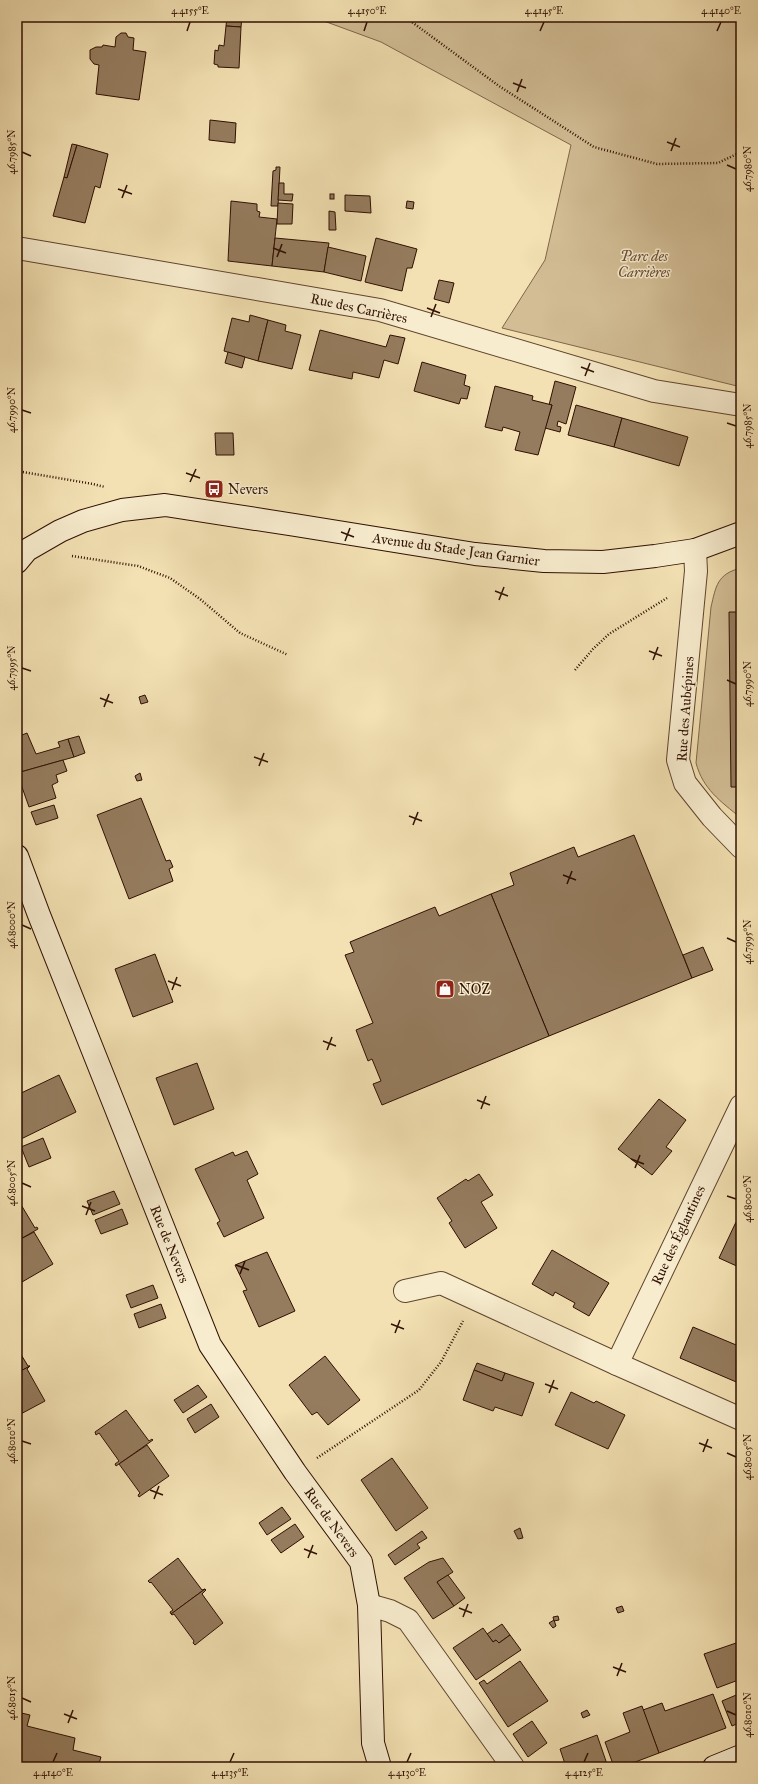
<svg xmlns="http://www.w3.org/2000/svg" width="758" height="1784" font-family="'IM FELL Great Primer',serif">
	<rect width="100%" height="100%" fill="#f3e1b3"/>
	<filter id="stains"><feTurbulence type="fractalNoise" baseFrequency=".005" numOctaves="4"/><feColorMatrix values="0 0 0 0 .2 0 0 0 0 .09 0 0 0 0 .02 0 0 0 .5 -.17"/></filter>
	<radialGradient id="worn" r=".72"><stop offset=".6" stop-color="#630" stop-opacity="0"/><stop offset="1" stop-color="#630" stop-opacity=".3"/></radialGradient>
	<g fill="#d2bd95" stroke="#80664b">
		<polygon points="313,17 741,17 741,387 502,328 545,260 571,145 381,42"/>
		<path d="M741,568V818C720,801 703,789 696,763L711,607C716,586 717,574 741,568Z"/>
	</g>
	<g fill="#957c5e" stroke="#2f0f01">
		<polygon points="227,17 242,17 241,27 226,26"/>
		<polygon points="226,26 241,27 239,68 218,67 218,65 214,64 215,50 218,51 219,45 224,46"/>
		<polygon points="121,33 126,33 128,37 134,38 133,50 146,52 139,100 96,94 99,65 94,64 90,59 90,50 96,47 102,47 103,45 115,47 116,37"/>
		<polygon points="210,120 236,123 235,143 209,140"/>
		<polygon points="17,135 21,136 17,170"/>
		<polygon points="72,144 77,145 67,178 64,177"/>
		<polygon points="77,145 108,154 100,188 95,186 85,223 53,216 64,177 67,178"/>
		<polygon points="276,167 280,167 278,206 271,206 273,171 276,170"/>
		<polygon points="279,183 284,183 284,194 293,194 292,201 278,200"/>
		<rect x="330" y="194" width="4" height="5"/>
		<polygon points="345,195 370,196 371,213 345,211"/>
		<polygon points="231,201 257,204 257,211 260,212 259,217 277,219 272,266 228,261"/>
		<polygon points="407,201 414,202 413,209 406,208"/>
		<polygon points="278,203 293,204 292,224 277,224"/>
		<polygon points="329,211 335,212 336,230 329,230"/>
		<polygon points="275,238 329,243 324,272 272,266"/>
		<polygon points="376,238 417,249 412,268 407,268 402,291 365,282"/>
		<polygon points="328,247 366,256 361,281 324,272"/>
		<polygon points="439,280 454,283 449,303 434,299"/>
		<polygon points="250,315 268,320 258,361 224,351 232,318 249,322"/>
		<polygon points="268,320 286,325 285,331 301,335 292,369 258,361"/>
		<polygon points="320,330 386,347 390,335 405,338 398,364 384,360 379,378 353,372 352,379 309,370"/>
		<polygon points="228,352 245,357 242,368 225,363"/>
		<polygon points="422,362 466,375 464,385 470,387 467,399 461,398 459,404 414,391"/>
		<polygon points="555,381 576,387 566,424 558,421 557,426 561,427 560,432 545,428 552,405 549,405"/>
		<polygon points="495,386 533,396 532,400 552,405 538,455 515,450 520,432 503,427 502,431 485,427"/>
		<polygon points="576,405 622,418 614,447 568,435"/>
		<polygon points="622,418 688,437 679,466 614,447"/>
		<polygon points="215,433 233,433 234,455 216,455"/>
		<polygon points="729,612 741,612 741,787 731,787"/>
		<polygon points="145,695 148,702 141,704 139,697"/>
		<polygon points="27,733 36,754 60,747 58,742 68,739 74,757 17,773 17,737"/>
		<polygon points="79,736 85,753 74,757 68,739"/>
		<polygon points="63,760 67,771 56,775 58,782 52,785 56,798 29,807 17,773"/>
		<polygon points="140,773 142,780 137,781 135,776"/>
		<polygon points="141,798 166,861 170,860 173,867 169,869 173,881 129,899 97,815"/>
		<polygon points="54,805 58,818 36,825 31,812"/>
		<polygon points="634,835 692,978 549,1036 491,894 514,885 510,873 574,847 578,857"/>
		<polygon points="491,894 549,1036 382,1105 373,1084 381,1081 372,1059 368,1061 356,1030 373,1023 345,955 354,952 350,942 435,907 439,916"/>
		<polygon points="703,947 713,970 692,978 683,955"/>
		<polygon points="155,954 173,1002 133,1017 115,969"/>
		<polygon points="197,1063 214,1109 174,1125 156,1078"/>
		<polygon points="59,1075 76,1112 17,1141 17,1095"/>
		<polygon points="659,1099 686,1120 666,1147 672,1151 652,1175 618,1149"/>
		<polygon points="43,1138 51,1158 29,1167 21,1147"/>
		<polygon points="247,1151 258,1174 247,1180 264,1218 224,1237 217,1223 220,1221 195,1169 233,1152 235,1156"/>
		<polygon points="479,1174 493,1195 481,1202 497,1228 465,1248 449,1223 452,1221 437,1198 466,1179 468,1181"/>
		<polygon points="114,1191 120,1204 93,1215 87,1201"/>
		<polygon points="17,1198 35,1228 37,1227 38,1229 17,1241"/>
		<polygon points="122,1209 128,1224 101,1234 95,1220"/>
		<polygon points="736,1222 741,1224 741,1268 719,1258"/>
		<polygon points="34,1232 53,1264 22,1282 21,1280 22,1279 17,1271 17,1241"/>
		<polygon points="552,1250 609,1283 589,1316 573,1307 575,1303 555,1292 553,1296 532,1284"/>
		<polygon points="267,1252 295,1311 259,1327 243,1291 247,1290 235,1265"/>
		<polygon points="153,1285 158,1298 131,1308 126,1295"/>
		<polygon points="161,1304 166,1318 139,1328 134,1314"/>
		<polygon points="693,1327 741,1347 741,1384 680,1358"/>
		<polygon points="17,1348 28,1366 30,1366 17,1373"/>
		<polygon points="325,1356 360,1400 328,1425 317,1412 312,1415 289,1385"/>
		<polygon points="477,1363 505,1373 502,1381 474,1370"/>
		<polygon points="30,1366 27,1369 45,1401 17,1416 17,1373"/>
		<polygon points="474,1370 502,1381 505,1373 534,1383 522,1416 495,1407 493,1411 463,1400"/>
		<polygon points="198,1385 207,1397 183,1413 174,1400"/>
		<polygon points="571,1392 594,1403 596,1401 625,1415 608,1449 555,1425"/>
		<polygon points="211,1404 219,1417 195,1433 187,1419"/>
		<polygon points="126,1410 149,1441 152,1439 153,1440 116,1466 115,1464 119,1461 99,1433 96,1435 95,1432"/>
		<polygon points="147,1445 169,1476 139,1497 138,1495 140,1493 119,1464"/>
		<polygon points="392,1458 428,1508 396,1531 361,1480"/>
		<polygon points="282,1507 291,1519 267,1535 259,1523"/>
		<polygon points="295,1524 304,1537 281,1553 271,1540"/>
		<polygon points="520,1528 523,1538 518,1539 514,1531"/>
		<polygon points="422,1531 427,1538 417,1544 420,1548 395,1565 388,1555"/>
		<polygon points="178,1558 202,1590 205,1589 171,1614 170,1612 173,1610 151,1582 150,1583 148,1581"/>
		<polygon points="443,1558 453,1572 437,1582 454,1606 433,1619 404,1578 429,1562"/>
		<polygon points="448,1575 465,1598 454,1606 437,1582"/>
		<polygon points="205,1589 206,1590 202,1594 223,1623 195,1645 193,1643 194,1641 174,1614 172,1615 171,1614"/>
		<polygon points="622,1606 624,1611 618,1613 616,1608"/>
		<polygon points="558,1616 559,1620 554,1621 553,1617"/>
		<polygon points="554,1620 556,1626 553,1628 549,1623"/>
		<polygon points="502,1624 510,1635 499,1643 496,1640 493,1642 487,1634"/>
		<polygon points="483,1628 493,1642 496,1640 499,1643 510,1635 521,1650 476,1680 453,1648"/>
		<polygon points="739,1642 741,1647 741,1679 717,1688 704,1654"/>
		<polygon points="520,1661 548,1701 508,1727 479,1683 484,1680 487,1684"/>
		<polygon points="741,1693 741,1722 732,1726 722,1701"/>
		<polygon points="713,1694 726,1728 659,1753 643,1710 662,1703 665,1711"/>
		<polygon points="642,1706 659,1753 622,1767 614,1767 605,1742 630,1732 623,1713"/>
		<polygon points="587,1710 590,1715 583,1718 581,1713"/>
		<polygon points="17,1712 30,1715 27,1726 75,1738 73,1750 101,1757 98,1767 17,1767"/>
		<polygon points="532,1721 547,1743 528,1757 513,1734"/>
		<polygon points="597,1735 608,1767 566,1767 560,1749"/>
	</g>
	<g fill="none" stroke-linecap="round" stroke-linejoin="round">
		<defs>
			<g id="street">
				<polyline points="17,248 380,310 654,391 741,405"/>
				<polyline points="695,550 696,571 678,760 685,783 712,817 741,847"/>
				<polyline points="405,1291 441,1283 617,1364 741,1419"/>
				<polyline points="617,1364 741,1106"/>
				<polyline points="369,1605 390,1611 408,1620 513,1767"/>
			</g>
			<g id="secondary">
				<polyline points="17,562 27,550 60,531 83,521 122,510 165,505 295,525 475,554 544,561 603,562 655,556 695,550 741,533"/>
				<polyline points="17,856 39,915 210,1345 295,1472 361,1562 369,1605 373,1743 380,1767"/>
				<polyline points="714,1767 741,1756"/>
			</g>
		</defs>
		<use href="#street" stroke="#60442e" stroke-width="24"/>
		<use href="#secondary" stroke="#2f0f01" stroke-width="24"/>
		<g stroke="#2f0f01" stroke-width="2.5" stroke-dasharray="1 2" stroke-linecap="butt">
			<polyline points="405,17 499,86 594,147 657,164 718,163 741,152"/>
			<polyline points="17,471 93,484 105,487"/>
			<polyline points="72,556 138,566 170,578 200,599 240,633 288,655"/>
			<polyline points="575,670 593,649 609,634 667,598"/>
			<polyline points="317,1458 419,1390 441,1362 463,1321"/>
		</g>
		<use href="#street" stroke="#f7ecce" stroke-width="22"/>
		<use href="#secondary" stroke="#f7ecce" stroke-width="22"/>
	</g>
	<path fill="none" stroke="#2f0f01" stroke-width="1.5" d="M187,31L190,22M364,31L367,22M540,31L544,22M717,31L721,22M513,83L526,88M517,92L522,79M667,142L680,147M671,151L676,138M22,152L31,156M727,165L736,169M118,189L132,194M122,198L127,185M273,248L286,253M277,257L282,244M427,308L440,313M431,317L436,304M581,367L594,372M585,376L590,363M22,410L31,413M727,423L736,426M186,473L200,478M190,482L196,469M341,532L354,537M345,541L350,528M495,591L508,596M499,600L504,587M649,651L662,656M653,660L658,647M22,668L31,671M727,680L736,684M100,698L113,703M104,707L109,694M254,757L268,762M259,766L264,753M409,816L422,821M413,825L418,812M563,875L576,880M567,884L572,871M22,925L31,929M727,938L736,942M168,981L181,986M172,990L177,977M323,1041L336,1046M327,1050L332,1037M477,1100L490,1105M481,1109L486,1096M631,1159L644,1164M635,1168L640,1155M22,1183L31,1187M727,1196L736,1199M82,1206L95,1211M86,1215L91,1202M236,1265L249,1270M240,1274L245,1261M391,1324L404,1329M395,1333L400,1320M545,1384L558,1389M549,1393L554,1380M22,1441L31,1444M699,1443L712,1448M703,1452L708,1439M727,1453L736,1457M150,1490L163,1495M154,1499L159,1486M304,1549L317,1554M308,1558L313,1545M459,1608L472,1613M463,1617L468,1604M613,1667L626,1672M617,1676L622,1663M22,1698L31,1702M727,1711L736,1715M64,1714L77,1719M68,1723L73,1710M53,1762L57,1753M230,1762L234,1753M407,1762L411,1753M584,1762L588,1753"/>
	<defs>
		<symbol id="bus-square" viewBox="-11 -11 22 22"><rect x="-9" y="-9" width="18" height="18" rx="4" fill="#8f2418" stroke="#f7ecce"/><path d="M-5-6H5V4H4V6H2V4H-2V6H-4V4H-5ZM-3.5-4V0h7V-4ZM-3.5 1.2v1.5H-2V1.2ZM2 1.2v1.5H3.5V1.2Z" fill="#fff"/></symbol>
		<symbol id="shop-square" viewBox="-11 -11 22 22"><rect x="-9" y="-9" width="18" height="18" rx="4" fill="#8f2418" stroke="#f7ecce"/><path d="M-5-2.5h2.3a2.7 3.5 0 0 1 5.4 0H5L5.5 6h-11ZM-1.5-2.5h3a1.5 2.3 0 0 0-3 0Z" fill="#fff"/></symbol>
	</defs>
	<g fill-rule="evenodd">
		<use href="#bus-square" x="203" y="478" width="22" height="22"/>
		<use href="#shop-square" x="434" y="978" width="22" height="22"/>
	</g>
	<g text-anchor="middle" stroke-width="3" stroke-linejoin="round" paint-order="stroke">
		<g font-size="14" font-style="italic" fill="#684c35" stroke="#f7ecce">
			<text x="644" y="261">Parc des<tspan x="644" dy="16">Carrières</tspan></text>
		</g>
		<g font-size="14" fill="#2f0f01" stroke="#f7ecce">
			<text transform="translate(359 308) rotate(12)" y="5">Rue des Carrières</text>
			<text transform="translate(456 549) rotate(8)" y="5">Avenue du Stade Jean Garnier</text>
			<text transform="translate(685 709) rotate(-86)" y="5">Rue des Aubépines</text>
			<text transform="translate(678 1235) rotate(-65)" y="5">Rue des Églantines</text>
			<text transform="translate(170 1244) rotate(68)" y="5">Rue de Nevers</text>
			<text transform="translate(332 1522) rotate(54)" y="5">Rue de Nevers</text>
		</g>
		<g font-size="14" fill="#2f0f01" stroke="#f7ecce" text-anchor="start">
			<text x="228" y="494">Nevers</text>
			<text x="459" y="994">NOZ</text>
		</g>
	</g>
	<rect width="758" height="1784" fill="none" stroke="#f3e1b3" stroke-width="44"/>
	<rect x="22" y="22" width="714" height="1740" fill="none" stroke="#2f0f01" stroke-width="1.5"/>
	<g font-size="10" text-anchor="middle" fill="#2f0f01">
		<text x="190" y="14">4.4155°E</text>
		<text x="367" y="14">4.4150°E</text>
		<text x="544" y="14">4.4145°E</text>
		<text x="721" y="14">4.4140°E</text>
		<text transform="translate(11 152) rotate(-90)" y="4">46.7985°N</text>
		<text transform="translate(747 169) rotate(-90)" y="4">46.7980°N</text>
		<text transform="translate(11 410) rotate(-90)" y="4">46.7990°N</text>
		<text transform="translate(747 426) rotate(-90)" y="4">46.7985°N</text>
		<text transform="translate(11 668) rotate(-90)" y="4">46.7995°N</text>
		<text transform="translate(747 684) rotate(-90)" y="4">46.7990°N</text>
		<text transform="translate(11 925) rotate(-90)" y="4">46.8000°N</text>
		<text transform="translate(747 942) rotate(-90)" y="4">46.7995°N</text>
		<text transform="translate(11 1183) rotate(-90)" y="4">46.8005°N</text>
		<text transform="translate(747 1199) rotate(-90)" y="4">46.8000°N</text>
		<text transform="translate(11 1441) rotate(-90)" y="4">46.8010°N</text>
		<text transform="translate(747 1457) rotate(-90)" y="4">46.8005°N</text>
		<text transform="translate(11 1698) rotate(-90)" y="4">46.8015°N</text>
		<text transform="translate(747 1715) rotate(-90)" y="4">46.8010°N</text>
		<text x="53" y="1776">4.4140°E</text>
		<text x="230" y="1776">4.4135°E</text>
		<text x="407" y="1776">4.4130°E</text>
		<text x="584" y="1776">4.4125°E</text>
	</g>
	<rect width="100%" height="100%" filter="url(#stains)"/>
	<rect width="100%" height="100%" fill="url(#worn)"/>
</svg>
